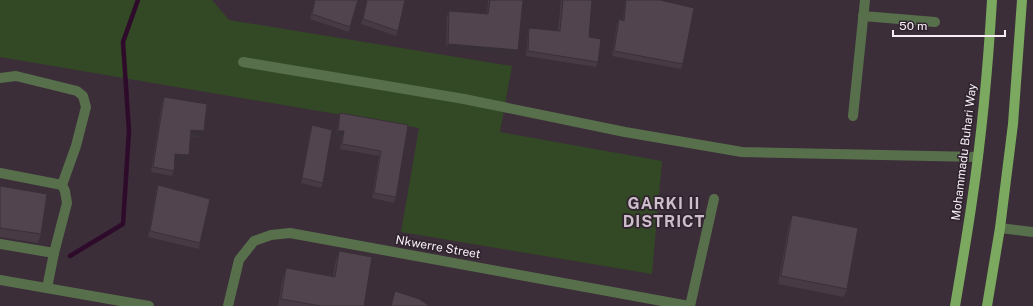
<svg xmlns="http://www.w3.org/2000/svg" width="1033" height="306" font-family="'Public Sans',sans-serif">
	<rect width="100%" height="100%" fill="#3b2e39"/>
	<polygon fill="#334925" points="0,0 212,0 229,20 512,66 500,132 662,161 652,274 401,232 419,128 0,57"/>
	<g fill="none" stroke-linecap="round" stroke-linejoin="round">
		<polyline stroke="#2e0b2b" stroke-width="4.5" points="70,256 123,224 129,131 123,42 138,0"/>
		<g stroke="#586f4c" stroke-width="10">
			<polyline points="863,16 935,22"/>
			<polyline points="243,62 399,88 464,99 625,132 742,152 978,157"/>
			<polyline points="0,78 16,76 77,91 83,96 86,107 76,146 62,185"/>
			<polyline points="853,116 865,0"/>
			<polyline points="0,173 62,185 65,191 67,203 54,253 47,288"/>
			<polyline points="1000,228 1033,232"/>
			<polyline points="0,244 54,253"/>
			<polyline points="0,280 149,306"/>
			<polyline points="228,306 239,260 254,241 271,235 290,233 689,306"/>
			<polyline points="690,306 714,199"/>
		</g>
		<g stroke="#7ba95f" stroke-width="10">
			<path d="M955,306C961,271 967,236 972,201C982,134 988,67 992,0"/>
			<polyline points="987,306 1000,228 1013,124 1022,0"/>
		</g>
	</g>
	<g fill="#473a44">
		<polygon points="315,0 358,0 349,32 310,19"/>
		<polygon points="367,0 405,0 398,31 396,36 361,24"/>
		<polygon points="488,0 523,0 516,56 446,49 447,16 449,11 487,14"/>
		<polygon points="561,0 592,0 589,37 598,62 596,67 526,56 528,33 529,28 558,31"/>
		<polygon points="625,0 660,0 683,64 681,69 612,56 617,24 619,19 623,20"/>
		<polygon points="164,97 202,137 190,136 189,155 187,160 175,160 174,171 172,176 151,172 162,102"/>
		<polygon points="340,113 408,125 396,197 394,203 372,198 379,156 340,149 342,136 336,136 339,118"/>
		<polygon points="312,125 323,183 321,188 301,183 310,131"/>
		<polygon points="158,185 200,243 199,249 148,237 156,191"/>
		<polygon points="0,186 41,234 38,243 0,237"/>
		<polygon points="792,215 847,289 844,297 778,284 789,224"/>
		<polygon points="339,251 364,306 278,306 283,277 286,268 333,276 336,260"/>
	</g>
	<g fill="#393037">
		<polygon points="448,44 518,50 516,56 446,49"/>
		<polygon points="191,130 204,131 202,137 189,135"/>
		<polygon points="338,131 344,131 342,136 336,136"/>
		<polygon points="175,154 189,155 187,160 173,160"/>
	</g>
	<g fill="#52444f" stroke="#393037">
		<polygon points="315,0 358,0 350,27 312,14"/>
		<polygon points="367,0 405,0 398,31 363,19"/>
		<polygon points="490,0 523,0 518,50 448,44 449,11 488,14"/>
		<polygon points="563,0 592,0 589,37 601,39 598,62 528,51 529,28 560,31"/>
		<polygon points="626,0 660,0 694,8 683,64 614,51 619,19 624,21"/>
		<polygon points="164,97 207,104 204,131 191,130 189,155 175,154 174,171 153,167"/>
		<polygon points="340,113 408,125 396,197 374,193 381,151 342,144 344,131 338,131"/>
		<polygon points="312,125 332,130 323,183 302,178"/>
		<polygon points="158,185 210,199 200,243 150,231"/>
		<polygon points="0,186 47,194 41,234 0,228"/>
		<polygon points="792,215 858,228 847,289 781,276"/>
		<polygon points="339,251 372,257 364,306 321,306 281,299 286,268 335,277"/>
		<polygon points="395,291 419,299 430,306 391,306"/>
	</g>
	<g text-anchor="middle" stroke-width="3.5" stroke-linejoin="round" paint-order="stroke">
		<g font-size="12" fill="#f8eff6" stroke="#30242f">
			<text transform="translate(964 152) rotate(-83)" y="4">Mohammadu Buhari Way</text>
			<text transform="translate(438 247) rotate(10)" y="4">Nkwerre Street</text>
		</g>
		<g font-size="16" font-weight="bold" letter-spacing="1" fill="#cebecb" stroke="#30242f">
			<text x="664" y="209">GARKI II<tspan x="664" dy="18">DISTRICT</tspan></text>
		</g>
	</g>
	<path d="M893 30v6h112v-6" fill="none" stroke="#f8eff6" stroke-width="2"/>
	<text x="899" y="30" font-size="12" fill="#f8eff6" stroke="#30242f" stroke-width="3" paint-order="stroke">50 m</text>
</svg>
